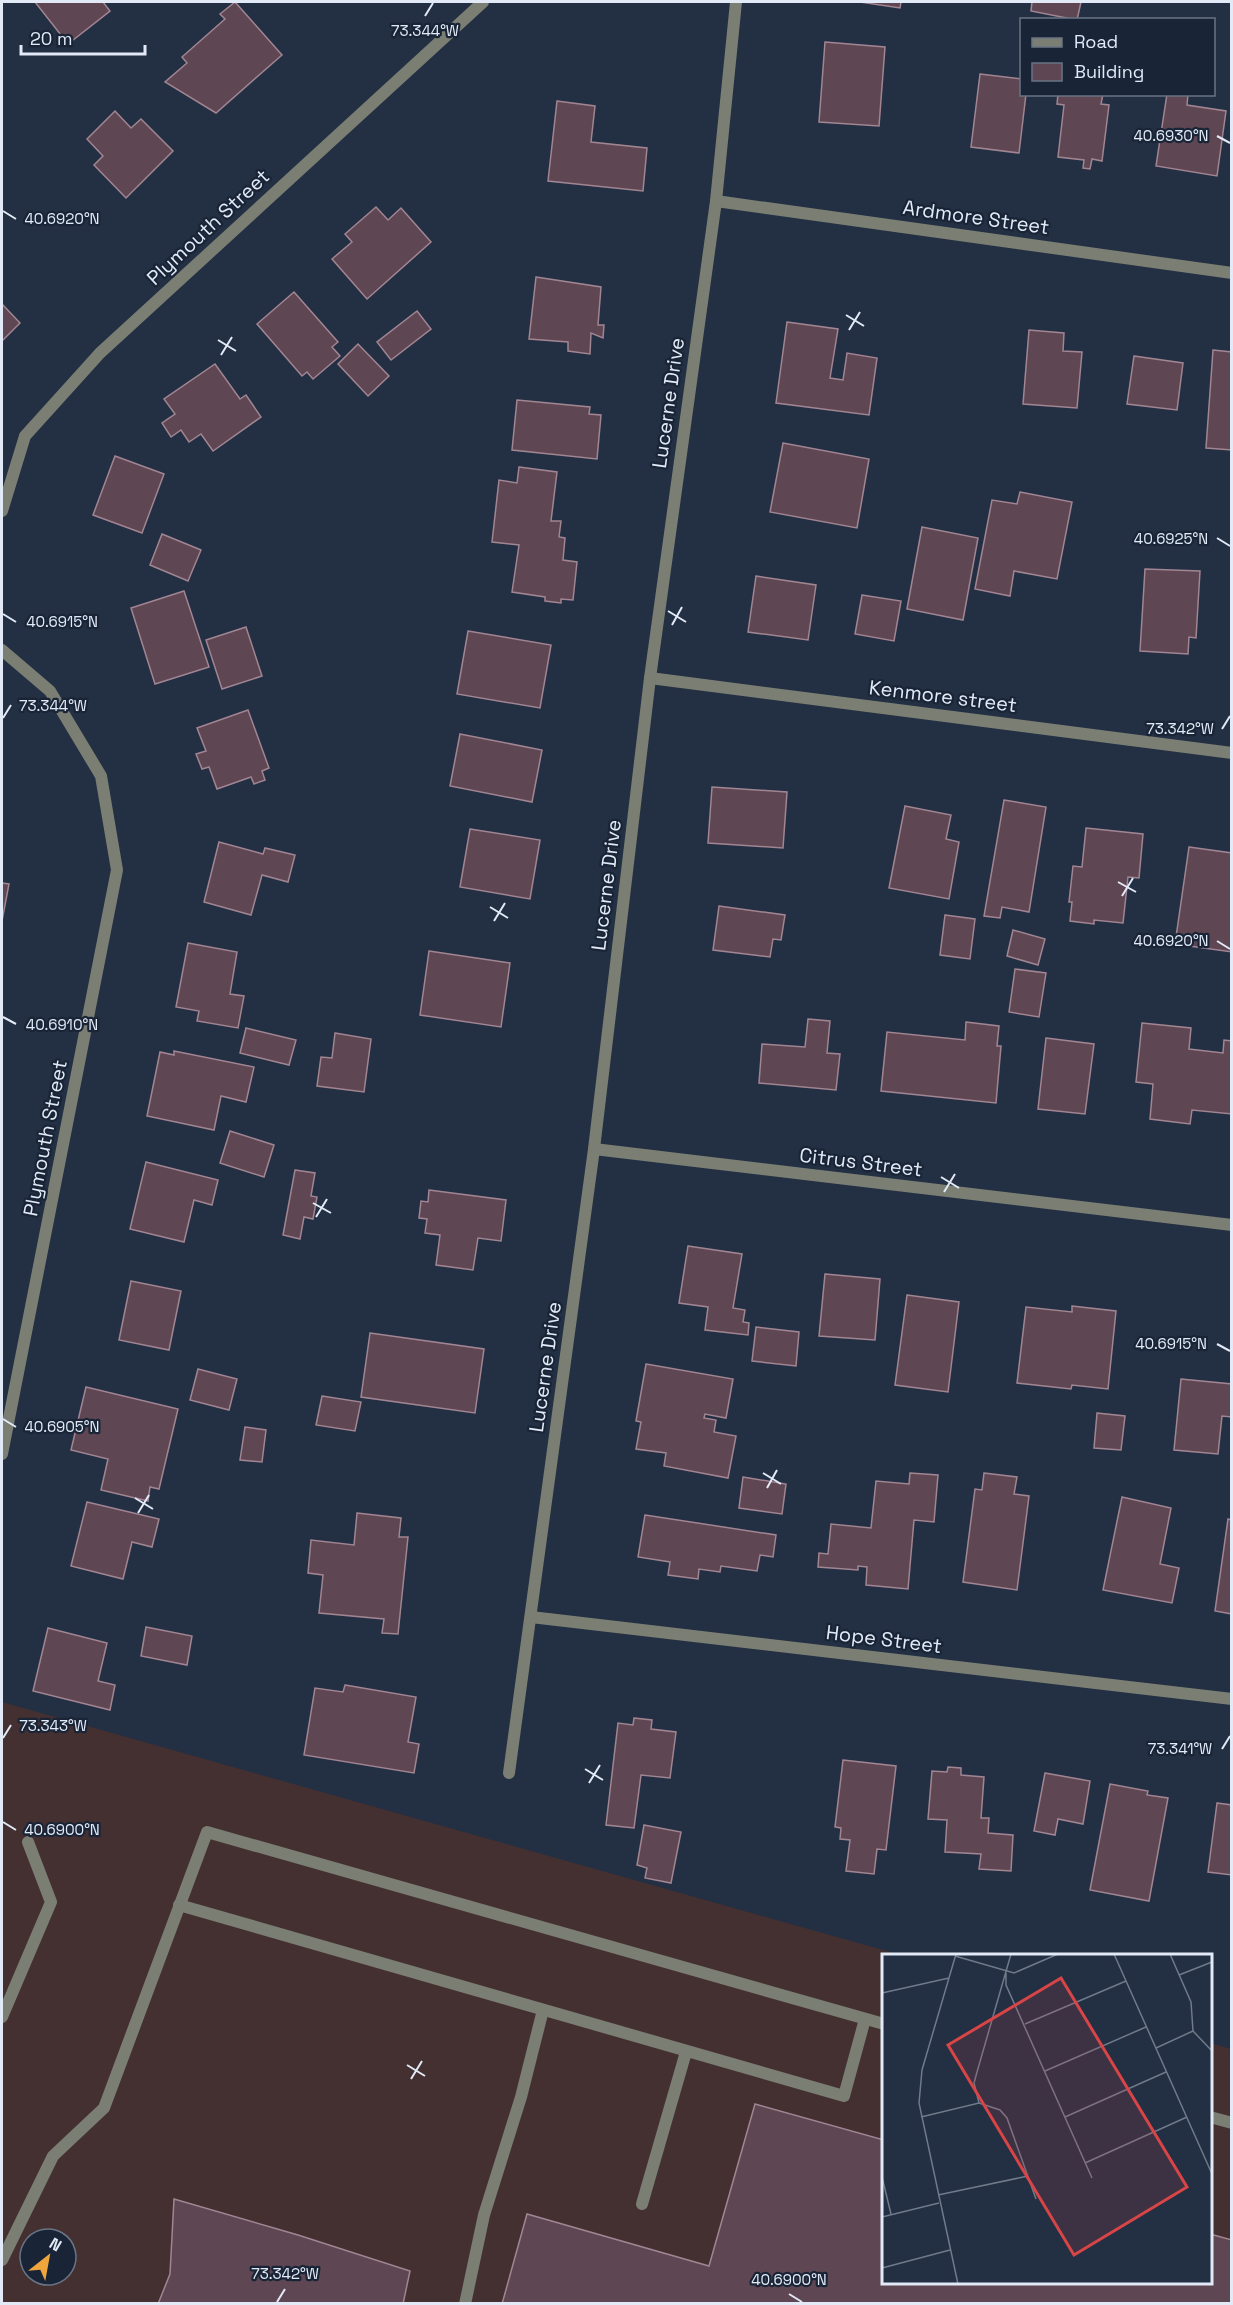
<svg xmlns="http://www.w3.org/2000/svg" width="1233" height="2305" font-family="'Space Grotesk',sans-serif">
	<rect width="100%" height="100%" fill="#232f42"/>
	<path fill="#443031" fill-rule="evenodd" d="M2,1702L901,1955L884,1956V2282H1210L1211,2043L1231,2049V2303H2ZM30,2239H66V2275H30Z"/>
	<g fill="#5f4653" stroke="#a18593" stroke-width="1.5">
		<polygon points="35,2 103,2 110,11 68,44"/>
		<polygon points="235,2 282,55 216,113 165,82 187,63 182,57 225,19 220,14"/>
		<polygon points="860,2 901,2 900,8"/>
		<polygon points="1032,2 1081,2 1077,20 1031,11"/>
		<polygon points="825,42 885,47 879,126 819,122"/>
		<polygon points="980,74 1022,79 1022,94 1026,94 1019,153 971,147"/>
		<polygon points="1058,94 1103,94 1101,104 1109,105 1102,161 1092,159 1090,169 1083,168 1084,160 1058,157 1064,105 1057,104"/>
		<polygon points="1167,94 1188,94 1187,105 1226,111 1217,176 1156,166"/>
		<polygon points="557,101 595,106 591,142 647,148 643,191 548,181"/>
		<polygon points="115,111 131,128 141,119 173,151 126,198 94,165 103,156 87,139"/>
		<polygon points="376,207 388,220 401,208 431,242 367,299 332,259 352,242 345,234"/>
		<polygon points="536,277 601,287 598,325 604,325 603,338 591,333 590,354 568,351 568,342 529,339"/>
		<polygon points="294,292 338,342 332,347 340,356 313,379 307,372 302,376 257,324"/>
		<polygon points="2,304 20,323 2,341"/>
		<polygon points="417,311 431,329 391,360 377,342"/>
		<polygon points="787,322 838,329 830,378 843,380 847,353 877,358 869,415 776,403"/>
		<polygon points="1029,330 1064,333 1063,351 1082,352 1077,408 1023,404"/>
		<polygon points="358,344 389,376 368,396 338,364"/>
		<polygon points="1213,350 1232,352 1232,450 1206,448"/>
		<polygon points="1134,356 1183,363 1177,410 1127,404"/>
		<polygon points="215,364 240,399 246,395 261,417 213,451 201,434 189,442 181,430 171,437 162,423 175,414 164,399"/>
		<polygon points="517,400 590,407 589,414 601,415 597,459 512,450"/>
		<polygon points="783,443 869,459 857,528 770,512"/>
		<polygon points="115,456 164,474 142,533 93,515"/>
		<polygon points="519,467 557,472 551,521 561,521 559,537 565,538 563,560 577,562 573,600 561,599 561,603 545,601 545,597 512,592 519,545 492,542 499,480 517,483"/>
		<polygon points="1020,492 1072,502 1057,579 1014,571 1010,596 975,589 992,500 1017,504"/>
		<polygon points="922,527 978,538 963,620 907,609"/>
		<polygon points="162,534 201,550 188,581 150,565"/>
		<polygon points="1145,569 1200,571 1196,638 1189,637 1188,654 1140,651"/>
		<polygon points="756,576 816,585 808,640 748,632"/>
		<polygon points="184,591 209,667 155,684 131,608"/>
		<polygon points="862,595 901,601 894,641 855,634"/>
		<polygon points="246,627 262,676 222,689 206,640"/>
		<polygon points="468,631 551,645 540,708 457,694"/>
		<polygon points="248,710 269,768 262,771 265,780 254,784 251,777 217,789 209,767 202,769 196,754 206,751 197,728"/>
		<polygon points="460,734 542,750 532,802 450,786"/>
		<polygon points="712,787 787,792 783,848 708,843"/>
		<polygon points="1004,800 1046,807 1029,912 1002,907 1000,918 984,916"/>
		<polygon points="905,806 951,815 946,839 959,842 949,899 889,888"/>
		<polygon points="1086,828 1143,834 1139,878 1128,877 1123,923 1094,920 1094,924 1070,921 1072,902 1069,902 1073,866 1082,867"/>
		<polygon points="470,829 540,840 530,899 460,887"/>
		<polygon points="219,842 263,854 265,848 295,855 288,882 262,875 251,915 204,902"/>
		<polygon points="1189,847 1232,853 1232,952 1175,944"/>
		<polygon points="2,883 9,884 2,921"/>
		<polygon points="719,906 785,915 781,940 773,939 770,957 713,950"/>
		<polygon points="945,915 975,919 970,959 940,955"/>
		<polygon points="1013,930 1045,939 1038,965 1007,956"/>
		<polygon points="188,943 237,952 230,994 244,996 238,1028 197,1021 199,1011 176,1007"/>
		<polygon points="429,951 510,963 501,1027 420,1015"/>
		<polygon points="1015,969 1046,973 1039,1017 1009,1012"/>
		<polygon points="808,1019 830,1021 827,1053 840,1054 836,1090 759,1083 762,1044 805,1047"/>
		<polygon points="966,1022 999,1026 997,1046 1001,1046 996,1103 881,1091 887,1032 965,1040"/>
		<polygon points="1142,1023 1191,1028 1189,1049 1223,1053 1224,1040 1232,1041 1232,1114 1192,1110 1190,1124 1150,1119 1153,1084 1136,1082"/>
		<polygon points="246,1028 296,1040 289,1065 240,1053"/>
		<polygon points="335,1033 371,1039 364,1092 317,1086 321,1057 332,1058"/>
		<polygon points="1046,1038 1094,1044 1085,1114 1038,1109"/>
		<polygon points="174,1051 254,1067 246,1102 221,1096 214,1130 147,1116 160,1052 174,1055"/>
		<polygon points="230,1131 274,1145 264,1177 220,1163"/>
		<polygon points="146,1162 218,1180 212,1205 194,1200 184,1242 130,1229"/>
		<polygon points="295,1170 315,1173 311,1196 317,1197 313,1219 304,1217 300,1239 283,1235"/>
		<polygon points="429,1190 506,1200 501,1241 478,1238 473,1270 436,1265 440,1235 425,1233 427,1219 419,1218 421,1201 428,1202"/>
		<polygon points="688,1246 742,1254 733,1308 745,1310 743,1322 749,1323 748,1335 705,1330 708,1307 679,1303"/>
		<polygon points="825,1274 880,1279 875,1340 819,1336"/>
		<polygon points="131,1281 181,1291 169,1350 119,1340"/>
		<polygon points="907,1295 959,1302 948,1392 895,1385"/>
		<polygon points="1072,1306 1116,1311 1108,1389 1072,1385 1071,1389 1017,1383 1026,1307 1072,1312"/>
		<polygon points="756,1327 799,1332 796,1366 752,1361"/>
		<polygon points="370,1333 484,1349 475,1413 361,1397"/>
		<polygon points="646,1364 733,1379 726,1418 705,1414 704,1418 716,1420 714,1432 736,1436 728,1478 664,1466 666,1453 636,1449 641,1422 636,1421"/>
		<polygon points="198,1369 237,1379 229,1410 190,1400"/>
		<polygon points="1181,1379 1232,1384 1232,1417 1222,1416 1218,1454 1174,1450"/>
		<polygon points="86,1387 178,1409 159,1489 150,1487 148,1501 101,1490 108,1459 71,1450"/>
		<polygon points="322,1396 361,1402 355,1431 316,1425"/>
		<polygon points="1097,1413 1125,1416 1121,1450 1094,1448"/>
		<polygon points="245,1427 266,1430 262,1462 240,1460"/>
		<polygon points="910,1473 938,1475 934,1522 914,1520 908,1589 866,1585 867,1567 858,1566 858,1570 818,1567 819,1553 828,1554 831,1524 871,1528 876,1481 909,1484"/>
		<polygon points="984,1473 1017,1477 1014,1494 1029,1496 1017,1590 963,1582 975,1489 982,1490"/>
		<polygon points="743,1477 786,1484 782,1514 739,1508"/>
		<polygon points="1122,1497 1171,1508 1160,1564 1179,1568 1172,1603 1103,1590"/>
		<polygon points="87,1502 159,1519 152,1547 132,1542 123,1579 71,1566"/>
		<polygon points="357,1513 401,1518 399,1537 408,1537 398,1634 382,1633 384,1619 319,1613 323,1575 308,1573 311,1540 354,1545"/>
		<polygon points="645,1515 776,1535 773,1557 760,1555 757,1571 721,1566 720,1572 699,1569 698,1579 668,1575 670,1562 638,1557"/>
		<polygon points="1228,1519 1232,1520 1232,1614 1215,1611"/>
		<polygon points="146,1627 192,1636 187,1665 141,1656"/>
		<polygon points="48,1628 107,1643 98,1681 115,1685 110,1710 33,1691"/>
		<polygon points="345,1685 416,1697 408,1742 419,1744 414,1773 304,1755 315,1688 343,1692"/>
		<polygon points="634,1718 652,1720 651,1729 676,1732 670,1778 641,1775 634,1828 606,1825 618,1723 633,1725"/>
		<polygon points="843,1760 896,1766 886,1850 877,1849 874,1874 846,1871 850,1840 840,1839 841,1828 835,1827"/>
		<polygon points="948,1767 961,1768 961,1775 984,1777 981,1818 989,1818 988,1833 1013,1835 1011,1871 979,1869 981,1854 945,1852 947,1820 928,1819 932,1771 947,1772"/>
		<polygon points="1045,1773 1090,1781 1083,1824 1058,1819 1055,1835 1034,1831"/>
		<polygon points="1110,1784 1148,1791 1147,1795 1168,1798 1149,1901 1090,1890"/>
		<polygon points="1217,1803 1232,1805 1232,1875 1208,1872"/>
		<polygon points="644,1825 681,1832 671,1883 645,1878 647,1868 637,1865"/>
		<polygon points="755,2104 884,2140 884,2282 1210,2282 1210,2234 1232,2240 1232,2304 502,2304 527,2214 709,2266"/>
		<polygon points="174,2199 298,2235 410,2271 403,2304 158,2304 170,2274"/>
	</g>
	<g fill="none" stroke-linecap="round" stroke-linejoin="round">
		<g stroke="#7b7e73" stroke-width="12">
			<polyline points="179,1905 844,2096 865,2019"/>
			<polyline points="2,2017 51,1902 28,1842"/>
			<polyline points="1210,2117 1232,2123"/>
			<polyline points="642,2204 686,2052"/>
			<polyline points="2,2260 53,2156 104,2108 207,1832 884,2024"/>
			<polyline points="465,2304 484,2215 521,2097 543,2010"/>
		</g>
		<g stroke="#7b7e73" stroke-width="12">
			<polyline points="716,201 1232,273"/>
			<polyline points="2,511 25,436 100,353 483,2"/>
			<polyline points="2,650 50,691 101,776 117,870 2,1454"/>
			<polyline points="650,678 1232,753"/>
			<polyline points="594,1149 1232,1225"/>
			<polyline points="531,1617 1232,1699"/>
			<polyline points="509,1773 594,1149 650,678 716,201 736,2"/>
		</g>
	</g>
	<path fill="none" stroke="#e2eaf7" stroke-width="2" d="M425,16L433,3M1217,136L1230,143M3,211L16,219M846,315L864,326M849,330L860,312M218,340L236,351M221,355L232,337M1217,538L1230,546M668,611L686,622M3,614L16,622M672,625L682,607M3,718L11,705M1222,729L1230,716M1118,882L1136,892M1122,896L1133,878M490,907L508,918M494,921L505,903M1217,941L1230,949M3,1017L16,1024M941,1177L959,1188M944,1192L955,1174M313,1203L331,1213M316,1217L327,1199M1217,1344L1230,1351M3,1419L16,1427M763,1473L781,1484M767,1488L777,1470M135,1498L153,1509M138,1513L149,1495M3,1738L11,1725M1222,1749L1230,1736M585,1769L603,1780M589,1783L600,1765M3,1822L16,1830M407,2065L425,2076M411,2079L422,2061M789,2294L802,2302M277,2302L285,2289"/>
	<g text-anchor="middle" stroke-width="4.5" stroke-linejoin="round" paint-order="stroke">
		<g font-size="20" fill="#e2eaf7" stroke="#192537">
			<text transform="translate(976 217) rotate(8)" y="7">Ardmore Street</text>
			<text transform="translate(208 227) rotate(-43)" y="7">Plymouth Street</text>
			<text transform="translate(668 403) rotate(-82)" y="7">Lucerne Drive</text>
			<text transform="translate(943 696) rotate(7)" y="7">Kenmore street</text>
			<text transform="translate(606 885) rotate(-83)" y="7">Lucerne Drive</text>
			<text transform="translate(45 1138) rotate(-79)" y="7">Plymouth Street</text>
			<text transform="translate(861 1162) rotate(7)" y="7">Citrus Street</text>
			<text transform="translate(545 1367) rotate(-82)" y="7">Lucerne Drive</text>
			<text transform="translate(884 1639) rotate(7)" y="7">Hope Street</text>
		</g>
	</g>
	<g transform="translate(882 1954)">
		<rect width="330" height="330" fill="#232f42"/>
		<path fill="none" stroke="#6f7a8a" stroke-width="1.5" d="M74,0L40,116L37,149L76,330M232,0L330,220M288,0L309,48L311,77M73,2L132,19L176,0M124,19V31L210,224M297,21L330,8M0,39L67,24M143,70L244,27M311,77L330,97M274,94L311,77M163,117L264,73M97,149L92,129L95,118L129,0M39,163L97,149L118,156L125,164L154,245M183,163L284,118M203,209L305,163M0,223L9,260M56,241L146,222M0,263L57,249M0,314L68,296"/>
		<path fill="#d84547" fill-opacity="0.15" stroke="#d84547" stroke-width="3" d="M179,24L305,233L192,301L66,91Z"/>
		<rect width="330" height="330" fill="none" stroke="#e2eaf7" stroke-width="3"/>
	</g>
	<g font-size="15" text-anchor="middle" fill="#e2eaf7" stroke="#192537" stroke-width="4.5" stroke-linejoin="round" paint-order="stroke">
		<text x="425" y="36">73.344°W</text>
		<text x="1171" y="141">40.6930°N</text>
		<text x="62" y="224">40.6920°N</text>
		<text x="1171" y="544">40.6925°N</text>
		<text x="62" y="627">40.6915°N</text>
		<text x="53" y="711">73.344°W</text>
		<text x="1180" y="734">73.342°W</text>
		<text x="1171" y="946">40.6920°N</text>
		<text x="62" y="1030">40.6910°N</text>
		<text x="1171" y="1349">40.6915°N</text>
		<text x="62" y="1432">40.6905°N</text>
		<text x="53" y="1731">73.343°W</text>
		<text x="1180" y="1754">73.341°W</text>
		<text x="62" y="1835">40.6900°N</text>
		<text x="285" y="2279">73.342°W</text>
		<text x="789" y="2285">40.6900°N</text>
	</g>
	<rect width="1233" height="2305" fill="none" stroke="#e2eaf7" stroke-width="6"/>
	<rect x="1020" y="18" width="195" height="78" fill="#192537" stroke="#697484" stroke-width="1.5"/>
	<rect x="1032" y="38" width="30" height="9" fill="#7b7e73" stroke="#697484" stroke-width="1.5"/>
	<text x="1074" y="48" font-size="18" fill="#e2eaf7">Road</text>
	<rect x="1032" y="63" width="30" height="18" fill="#5f4653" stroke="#697484" stroke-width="1.5"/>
	<text x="1074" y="78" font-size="18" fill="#e2eaf7">Building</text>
	<g transform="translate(48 2257) rotate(31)"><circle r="28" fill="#192537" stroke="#697484" stroke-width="1.5"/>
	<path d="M0-4.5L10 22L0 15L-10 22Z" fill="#efa73d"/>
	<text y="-9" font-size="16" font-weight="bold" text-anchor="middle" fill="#e2eaf7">N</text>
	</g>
	<path d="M21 45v9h124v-9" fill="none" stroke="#e2eaf7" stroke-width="3"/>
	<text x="30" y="45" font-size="18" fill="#e2eaf7" stroke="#192537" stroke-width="4.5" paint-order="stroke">20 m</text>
</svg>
